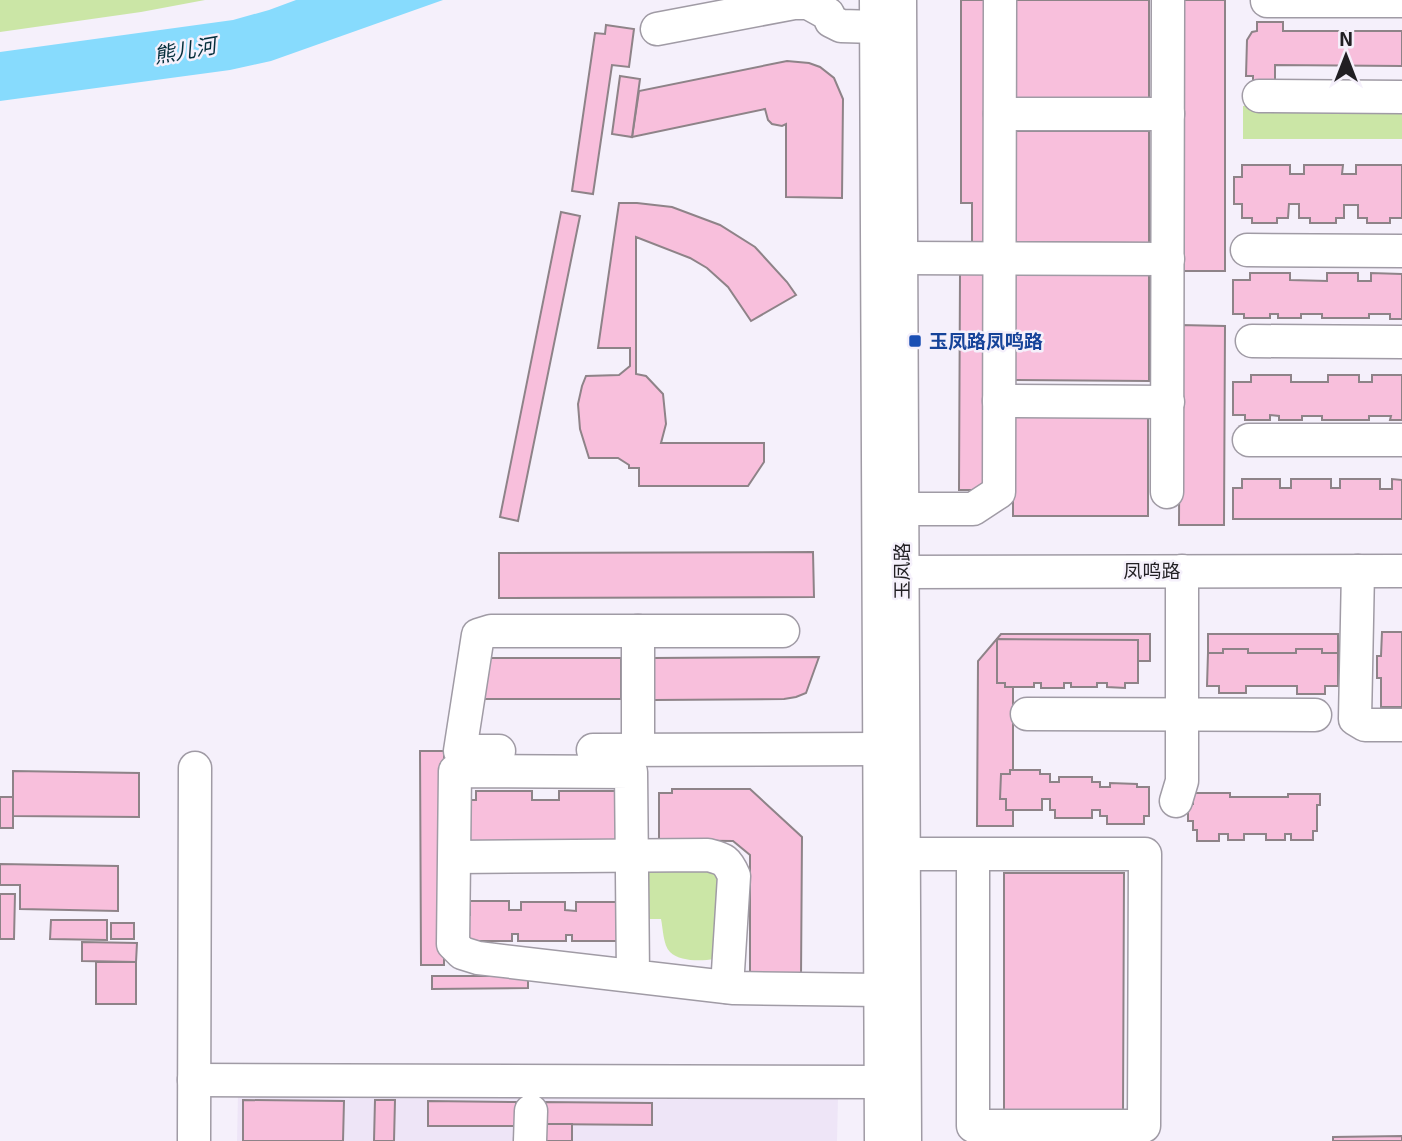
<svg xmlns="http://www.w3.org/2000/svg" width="1402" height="1141" font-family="'Exo 2','Noto Sans SC',sans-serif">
	<rect width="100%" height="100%" fill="#f5f0fb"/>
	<polygon fill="#eee5f7" points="238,1092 838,1099 837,1141 237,1141"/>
	<g fill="#cbe6a6">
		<polygon points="0,0 205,0 141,12 0,32"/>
		<rect x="1243" y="106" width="159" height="33"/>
		<path d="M699,865L718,873L721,880L714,959C702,961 680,962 670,952C663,945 663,928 661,919H641L646,868Z"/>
	</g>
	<polygon fill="#87dbfd" points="296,0 443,0 271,61 230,70 0,101 0,52 233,20 269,10"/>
	<g fill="#f8bfdc" stroke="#8e8388" stroke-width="2">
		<polygon points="961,0 985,0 984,242 972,242 972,203 961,203"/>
		<rect x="1013" y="0" width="136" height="100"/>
		<rect x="1180" y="0" width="45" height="271"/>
		<polygon points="1257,22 1283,22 1283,31 1402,31 1402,66 1275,65 1275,86 1253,86 1253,76 1246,76 1247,40 1252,32 1257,31"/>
		<polygon points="606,25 634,29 629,67 612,65 593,194 572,191 595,33 605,34"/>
		<polygon points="787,61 809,63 820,67 834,78 843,99 842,198 786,197 786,124 782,126 772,124 768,120 765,109 632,137 639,91"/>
		<polygon points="620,76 640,79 632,137 612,134"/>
		<polygon points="1013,131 1149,131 1149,243 1013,242"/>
		<polygon points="1242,165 1290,165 1290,174 1304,174 1304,165 1343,165 1342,174 1356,174 1356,165 1402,165 1402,218 1390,218 1390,223 1367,223 1367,218 1358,218 1358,205 1344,205 1344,218 1336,218 1336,223 1310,223 1310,218 1299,218 1299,204 1289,204 1288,218 1277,218 1277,223 1252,223 1252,218 1242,218 1242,204 1234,204 1234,177 1242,177"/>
		<polygon points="619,203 637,203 672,207 720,225 755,247 787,282 796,295 751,321 728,287 707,268 690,258 636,237 636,374 646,376 663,394 666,424 661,443 764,443 764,462 748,486 639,486 639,468 629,468 629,465 618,458 589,458 580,429 578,404 582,386 586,376 619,375 630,366 630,348 598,348"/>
		<polygon points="561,212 580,216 518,521 500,517"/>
		<polygon points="1013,270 1149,270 1149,381 1013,380"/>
		<polygon points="1250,273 1290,273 1290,280 1327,281 1327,273 1358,273 1358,281 1371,281 1371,273 1402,274 1402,319 1390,319 1390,314 1369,314 1369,318 1322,318 1322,314 1301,314 1301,318 1278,318 1278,314 1270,314 1270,318 1244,318 1244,314 1233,314 1233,280 1250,280"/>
		<polygon points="960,274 989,274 989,490 959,490"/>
		<polygon points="1180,325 1225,326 1224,525 1179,525"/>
		<polygon points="1251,375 1291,375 1291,382 1328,382 1328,375 1359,375 1359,382 1372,382 1372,375 1402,375 1402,420 1390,420 1391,416 1369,416 1369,420 1322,420 1322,416 1302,416 1302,420 1279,420 1279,416 1270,415 1270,420 1245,420 1245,415 1233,415 1233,382 1251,382"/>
		<rect x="1013" y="413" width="135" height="103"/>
		<polygon points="1242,479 1280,479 1280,488 1291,488 1291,479 1331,479 1331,488 1340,488 1340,479 1380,479 1380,489 1392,489 1392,479 1402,480 1402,519 1233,519 1233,488 1242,488"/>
		<polygon points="813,552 814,597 499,598 499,553"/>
		<polygon points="1382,632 1402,632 1402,707 1381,707 1381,678 1377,678 1377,656 1381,656"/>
		<polygon points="1001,634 1150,634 1150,661 1013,661 1013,826 977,826 978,661"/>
		<rect x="1208" y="634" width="130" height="32"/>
		<polygon points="997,639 1138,640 1138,683 1125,683 1125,688 1107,687 1107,683 1097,683 1097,687 1071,687 1071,683 1064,683 1064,688 1041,688 1041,683 1034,683 1034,687 1005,687 1005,683 997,683"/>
		<polygon points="1223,649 1248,649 1248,653 1296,653 1296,649 1322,649 1322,653 1338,653 1338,686 1325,686 1325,694 1297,694 1297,686 1246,686 1246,693 1219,693 1219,686 1207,686 1208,653 1223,653"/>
		<polygon points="819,657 806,693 796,697 784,699 654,700 653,658"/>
		<rect x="478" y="658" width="143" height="41"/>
		<polygon points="420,751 444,751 444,965 421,965"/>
		<polygon points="1010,770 1040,770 1040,774 1050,774 1050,782 1059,782 1059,777 1092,777 1092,782 1100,782 1100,787 1110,787 1110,783 1137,784 1137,787 1149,787 1149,816 1144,816 1144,824 1107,824 1107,816 1100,816 1100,810 1092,810 1092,818 1055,818 1055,810 1050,810 1050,799 1042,799 1042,810 1006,810 1006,799 1000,799 1001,774 1010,774"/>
		<polygon points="13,771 139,773 139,817 13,816"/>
		<polygon points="672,789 750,789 802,837 801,978 750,978 750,855 733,841 659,840 659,793 672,793"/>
		<polygon points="476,791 532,791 532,800 559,800 559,791 615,791 615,800 622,800 622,845 468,844 468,800 476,800"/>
		<polygon points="1193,793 1230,793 1230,797 1288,797 1288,794 1320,794 1320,805 1317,805 1317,831 1313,831 1313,840 1291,840 1291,834 1285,834 1285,840 1266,840 1266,834 1244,834 1244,840 1228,840 1228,834 1219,834 1219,841 1197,841 1197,830 1193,830 1193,821 1188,821 1188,804 1193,804"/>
		<rect x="0" y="797" width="13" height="31"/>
		<polygon points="0,864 118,866 118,911 20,909 20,885 0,885"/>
		<polygon points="1004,873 1124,873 1123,1114 1004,1114"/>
		<polygon points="0,894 15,894 14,939 0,939"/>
		<polygon points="470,901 509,901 509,910 521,910 521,902 565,902 565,910 576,911 576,902 623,902 617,941 572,941 572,935 566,935 566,941 518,941 518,934 512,934 512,941 467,941 462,915 470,915"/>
		<polygon points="51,920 107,920 107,940 50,939"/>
		<rect x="111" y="923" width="23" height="16"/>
		<polygon points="82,942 137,943 136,962 82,961"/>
		<rect x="96" y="962" width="40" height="42"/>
		<polygon points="432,976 528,976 528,988 432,989"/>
		<polygon points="243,1100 344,1101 343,1141 243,1141"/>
		<polygon points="375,1100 395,1100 394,1141 374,1141"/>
		<polygon points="428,1101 516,1102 516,1126 428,1126"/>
		<polygon points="541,1102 652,1103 652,1125 540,1124"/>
		<rect x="540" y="1124" width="32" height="17"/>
		<polygon points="1402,1136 1402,1141 1333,1141 1333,1137"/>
	</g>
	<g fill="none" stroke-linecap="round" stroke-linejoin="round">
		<defs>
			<g id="minor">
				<polyline points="876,0 881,1141"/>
				<polyline points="900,0 905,1141"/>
				<polyline points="1267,1 1402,1"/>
				<polyline points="657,29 794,3 808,3 828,14 831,21 841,26 877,27"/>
				<polyline points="1259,96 1402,97"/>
				<polyline points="1000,114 1168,114"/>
				<polyline points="1247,250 1402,251"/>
				<polyline points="901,258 1168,259"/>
				<polyline points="1252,341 1402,342"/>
				<polyline points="999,401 1168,402"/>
				<polyline points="1249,440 1402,440"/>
				<polyline points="1167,492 1168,1"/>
				<polyline points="901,509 973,509 999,492 1000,1"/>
				<polyline points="1358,571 1355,719 1365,725 1402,725"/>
				<polyline points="902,572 1402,571"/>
				<polyline points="638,631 638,750"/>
				<polyline points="1027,714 1315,715"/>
				<polyline points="593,750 879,749"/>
				<polyline points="499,751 460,751 478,635 491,631 783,631"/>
				<polyline points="1176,801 1182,781 1182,571"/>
				<polyline points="903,854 1145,854 1144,1126 973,1126 973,854"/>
				<path d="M455,857L708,855C724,859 727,860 734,876L727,987"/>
				<polyline points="633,976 631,772 455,771 453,944 462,953 478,958 734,988 880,990"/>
				<polyline points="194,1080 881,1082"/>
				<polyline points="194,1141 195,768"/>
				<polyline points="530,1141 531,1111"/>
			</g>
		</defs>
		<use href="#minor" stroke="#a09ba5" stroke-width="35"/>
		<use href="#minor" stroke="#fff" stroke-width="32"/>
	</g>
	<rect fill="#1a4fb4" stroke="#f5f0fb" stroke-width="2.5" x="908" y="334" width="14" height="14" rx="3.5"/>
	<g text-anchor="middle" stroke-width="5" stroke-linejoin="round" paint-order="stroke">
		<g font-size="19" font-weight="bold" fill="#164399" stroke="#f5f0fb" text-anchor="start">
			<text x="929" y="348">玉凤路凤鸣路</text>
		</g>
		<g font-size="19" fill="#211f23" stroke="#f5f0fb">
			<text transform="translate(902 571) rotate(-90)" y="7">玉凤路</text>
			<text x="1152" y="578">凤鸣路</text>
		</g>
		<g font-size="21" font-style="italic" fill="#052f3c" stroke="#f5f0fb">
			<text transform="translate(185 51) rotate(-10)" y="7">熊儿河</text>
		</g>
	</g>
	<g transform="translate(1346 56)" stroke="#f5f0fb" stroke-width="5" paint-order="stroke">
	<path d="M0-5L12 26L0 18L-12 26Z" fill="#211f23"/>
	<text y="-10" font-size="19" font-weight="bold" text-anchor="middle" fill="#211f23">N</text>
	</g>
</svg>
